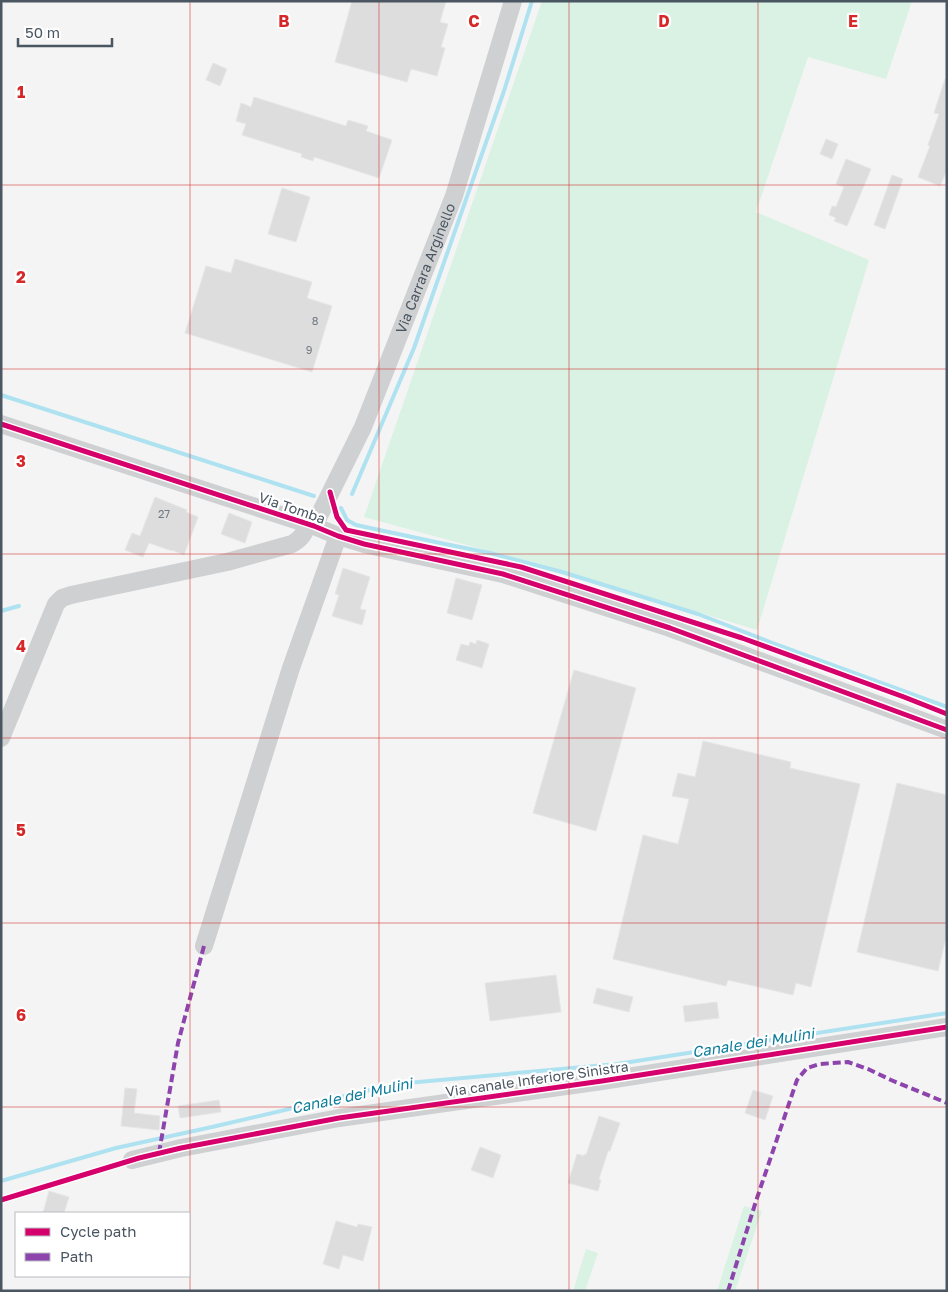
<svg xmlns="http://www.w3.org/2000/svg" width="948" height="1292" font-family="'Golos Text',sans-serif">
	<rect width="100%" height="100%" fill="#f4f4f4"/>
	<g fill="#d9f2e3">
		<polygon points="542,1 912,1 886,79 808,57 756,212 869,260 757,630 562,571 364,517"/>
		<polygon points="744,1206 762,1211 735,1291 717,1291"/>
		<polygon points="586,1249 598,1253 585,1291 573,1291"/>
	</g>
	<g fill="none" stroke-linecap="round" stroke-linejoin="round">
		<g stroke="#aee2f0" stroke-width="4">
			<polyline points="1,395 314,496"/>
			<polyline points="352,494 414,348 504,91 532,1"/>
			<polyline points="341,508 347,520 356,525 445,544 490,553 562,572 698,614 770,642 947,707"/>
			<polyline points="1,611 19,606"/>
			<polyline points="1,1181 116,1148 212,1127 396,1084 617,1064 947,1013"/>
		</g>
	</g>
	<g fill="#ddddde" stroke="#e5e6e7">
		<polygon points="352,1 446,1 440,22 448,24 441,47 445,48 437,76 411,69 407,82 335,62"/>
		<polygon points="213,63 227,69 220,86 206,80"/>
		<polygon points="945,79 947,79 947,170 940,186 918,177 930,146 928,145 939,114 934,113"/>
		<polygon points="254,97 346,126 348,120 368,126 366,131 392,140 379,178 314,157 313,161 301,157 302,154 242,135 246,124 236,121 241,103 251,107"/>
		<polygon points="826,139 838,144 832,159 820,154"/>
		<polygon points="846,159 871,169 847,226 834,221 836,218 829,215 832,206 836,207 844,187 836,184"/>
		<polygon points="892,175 903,179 885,229 874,225"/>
		<polygon points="282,188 310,197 296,242 268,234"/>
		<polygon points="235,259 312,282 307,298 332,306 312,372 185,333 206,266 231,273"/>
		<polygon points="155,497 187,510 186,512 198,517 184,555 172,550 172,551 149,543 143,557 125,550 132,533 140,536"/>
		<polygon points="229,513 252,522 245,543 221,534"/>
		<polygon points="343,568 370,577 360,609 366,610 362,625 332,616 339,595 335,594"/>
		<polygon points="456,578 482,585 472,620 447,613"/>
		<polygon points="477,640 489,644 482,668 456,660 461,644 469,646 470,642 476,644"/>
		<polygon points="574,670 636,688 596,831 533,813"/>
		<polygon points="703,741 791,762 790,768 860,784 811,987 796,983 793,995 728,980 726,986 613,959 643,835 678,844 689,799 672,796 678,773 695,777"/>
		<polygon points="897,783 947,795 947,933 938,971 857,952"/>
		<polygon points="556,975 561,1012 490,1021 485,983"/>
		<polygon points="597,988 633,997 629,1012 593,1003"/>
		<polygon points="717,1002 719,1018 685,1022 683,1006"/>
		<polygon points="125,1088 137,1089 134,1113 160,1116 159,1130 121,1126"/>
		<polygon points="753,1090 773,1096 765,1120 745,1113"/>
		<polygon points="219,1100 221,1112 180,1118 178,1106"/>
		<polygon points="599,1116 620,1123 610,1151 608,1151 599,1179 601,1180 598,1191 568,1183 577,1154 584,1156 584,1154 586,1155"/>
		<polygon points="480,1147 501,1155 493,1178 471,1170"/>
		<polygon points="49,1191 69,1197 64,1213 43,1213"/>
		<polygon points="336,1221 357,1227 358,1224 372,1227 363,1261 343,1255 339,1269 323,1264"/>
	</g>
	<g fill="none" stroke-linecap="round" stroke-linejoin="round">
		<g stroke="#ced0d2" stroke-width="18">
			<polyline points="1,424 314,526 338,536 364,544 503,574 670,628 947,730"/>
			<path id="s1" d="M314,526L363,427L454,196L513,1"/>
			<path d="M1,738L56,604L62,598L71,595L227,562L292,544C301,539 304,534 308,524"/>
			<polyline points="204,946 291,668 338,536"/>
			<polyline points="132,1160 181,1148 339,1118 602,1081 947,1027"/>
		</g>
		<g stroke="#8e44ad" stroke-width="4" stroke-dasharray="8 4" stroke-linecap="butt">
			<polyline points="159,1153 178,1043 204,946"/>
			<polyline points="728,1291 756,1201 797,1080 807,1068 820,1064 848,1062 868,1069 891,1080 947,1103"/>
		</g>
		<defs>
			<g id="cycleway">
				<polyline points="1,424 314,526 338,536 364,544 503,574 670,628 947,730"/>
				<polyline points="330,492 337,517 346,530 521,567 742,638 904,697 947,714"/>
				<polyline points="1,1200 139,1158 181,1148 339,1118 602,1081 947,1027"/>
			</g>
		</defs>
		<use href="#cycleway" stroke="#fff" stroke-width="8"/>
		<use href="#cycleway" stroke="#d6006c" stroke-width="5"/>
	</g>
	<path fill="none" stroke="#d62828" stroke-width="1" stroke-opacity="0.55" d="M190,1V1291M379,1V1291M569,1V1291M758,1V1291M1,185H947M1,369H947M1,554H947M1,738H947M1,923H947M1,1107H947"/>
	<g text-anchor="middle" stroke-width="4.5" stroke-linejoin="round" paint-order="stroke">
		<g font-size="11" fill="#707881">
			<text x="315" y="325">8</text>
			<text x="309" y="354">9</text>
			<text x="164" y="518">27</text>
		</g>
		<g font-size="14" fill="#4a5661" stroke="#fff">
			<text dy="5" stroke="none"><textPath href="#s1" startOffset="281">Via Carrara Arginello</textPath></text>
			<text transform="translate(292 508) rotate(19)" y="5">Via Tomba</text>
			<text transform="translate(537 1079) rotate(-8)" y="5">Via canale Inferiore Sinistra</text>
		</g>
		<g font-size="15" font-style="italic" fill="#0c7c9b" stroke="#fff">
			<text transform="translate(753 1043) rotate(-9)" y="5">Canale dei Mulini</text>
			<text transform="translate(352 1096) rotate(-12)" y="5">Canale dei Mulini</text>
		</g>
	</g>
	<g font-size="16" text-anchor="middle" font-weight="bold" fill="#d62828" stroke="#fff" stroke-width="4.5" stroke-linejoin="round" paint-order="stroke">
		<text x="284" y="27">B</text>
		<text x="474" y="27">C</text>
		<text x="664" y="27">D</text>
		<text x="853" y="27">E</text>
		<text x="21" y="98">1</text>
		<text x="21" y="283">2</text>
		<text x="21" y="467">3</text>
		<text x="21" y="652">4</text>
		<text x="21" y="836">5</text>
		<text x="21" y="1021">6</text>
	</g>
	<rect width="948" height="1292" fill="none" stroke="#4a5661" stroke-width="5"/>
	<rect x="15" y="1212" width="175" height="65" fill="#ffffff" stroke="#b7bbc0"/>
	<rect x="25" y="1228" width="25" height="8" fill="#d6006c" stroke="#b7bbc0"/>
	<text x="60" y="1237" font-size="15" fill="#4a5661">Cycle path</text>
	<rect x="25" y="1253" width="25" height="8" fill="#8e44ad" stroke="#b7bbc0"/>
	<text x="60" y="1262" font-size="15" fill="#4a5661">Path</text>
	<path d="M18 38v8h94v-8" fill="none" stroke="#4a5661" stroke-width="2.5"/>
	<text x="25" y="38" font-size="15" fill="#4a5661" stroke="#ffffff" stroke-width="4" paint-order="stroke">50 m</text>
</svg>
